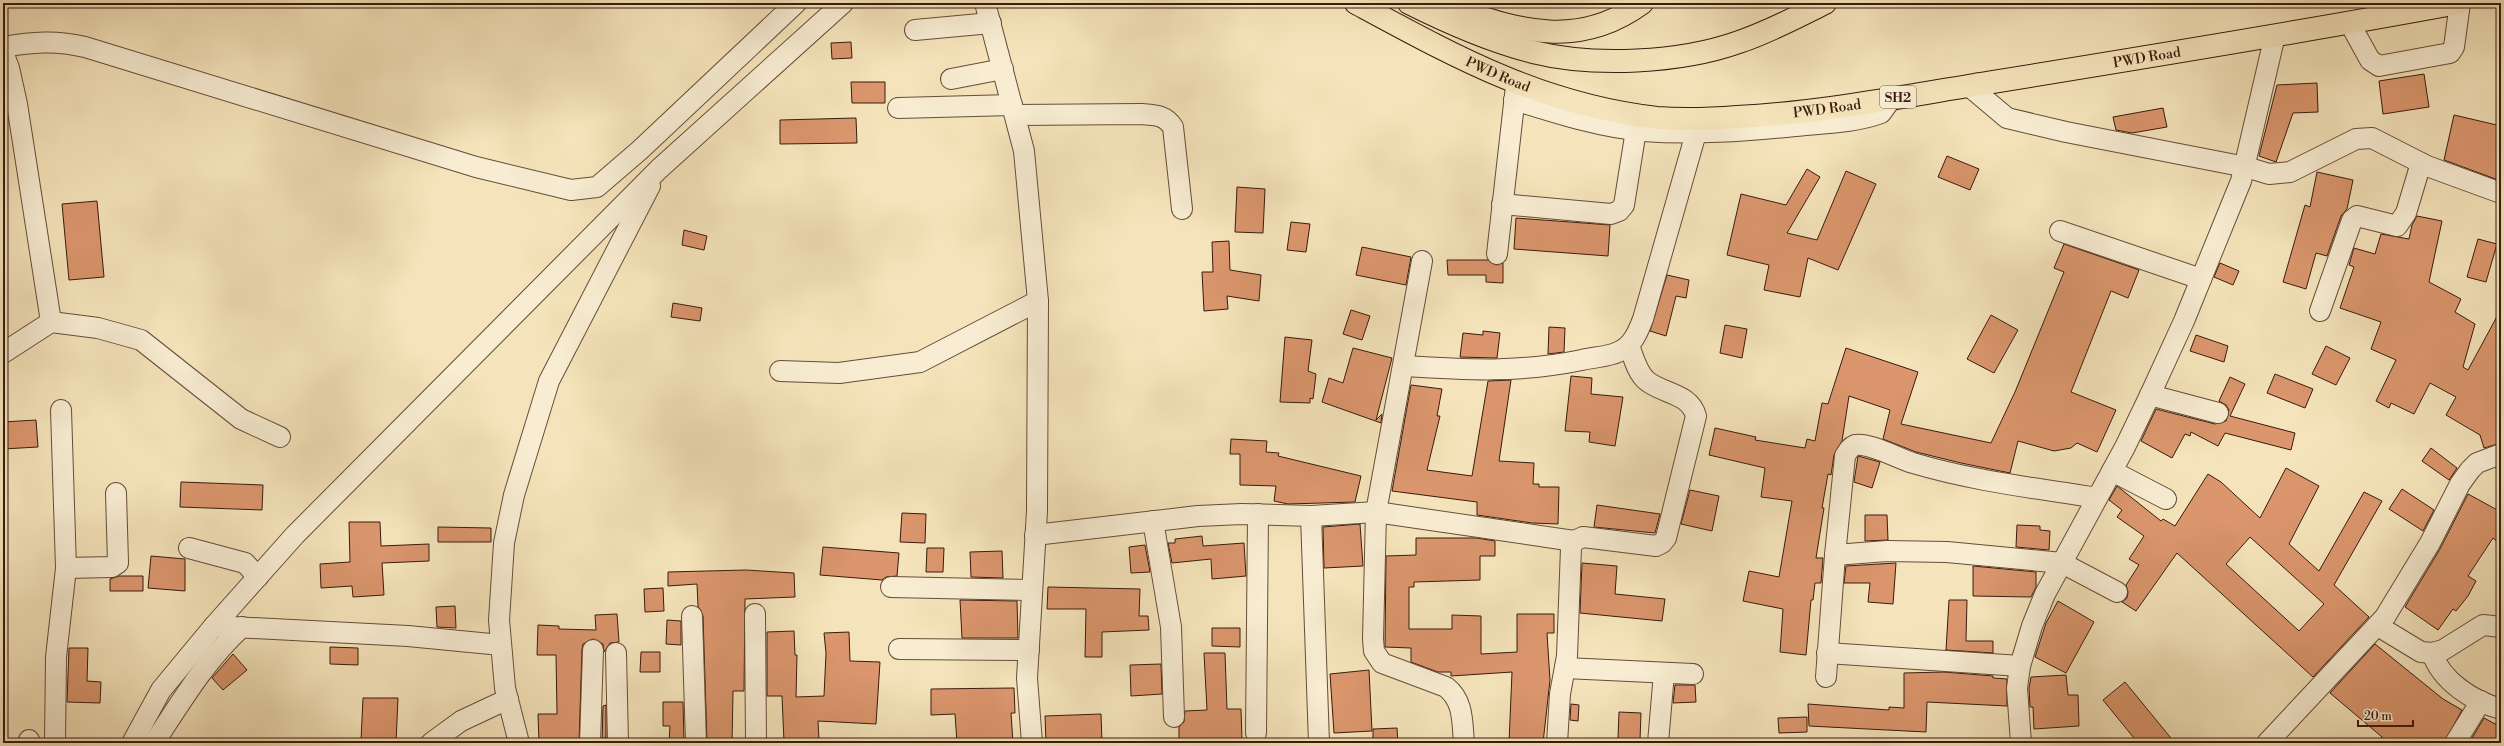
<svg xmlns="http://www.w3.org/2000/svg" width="2504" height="746" font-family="'Libre Bodoni',serif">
	<rect width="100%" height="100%" fill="#f5e4bb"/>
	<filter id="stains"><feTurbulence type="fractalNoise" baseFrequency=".005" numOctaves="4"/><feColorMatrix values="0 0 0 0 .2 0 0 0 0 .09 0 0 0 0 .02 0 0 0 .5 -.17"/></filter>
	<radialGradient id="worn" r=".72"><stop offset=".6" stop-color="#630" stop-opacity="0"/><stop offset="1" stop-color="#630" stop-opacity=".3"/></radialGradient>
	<g fill="#db966d" stroke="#391a0d" fill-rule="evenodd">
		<polygon points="851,42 852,58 832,59 831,43"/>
		<polygon points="2424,74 2429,107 2383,114 2379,81"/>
		<polygon points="851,82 885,82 885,103 852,103"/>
		<polygon points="2317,83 2318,112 2293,113 2276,162 2259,156 2277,85"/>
		<polygon points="2163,108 2167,127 2132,133 2116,130 2113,117"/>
		<polygon points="2454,115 2501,126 2501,181 2444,160"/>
		<polygon points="856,118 857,143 780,144 780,120"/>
		<polygon points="1947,156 1979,169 1970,190 1938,177"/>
		<polygon points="1807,169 1820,177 1787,233 1817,240 1846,171 1876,184 1838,270 1808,258 1800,297 1764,290 1769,265 1727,255 1741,194 1786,205"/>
		<polygon points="2317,172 2353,180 2347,209 2341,216 2327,256 2316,253 2306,289 2283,282 2305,205 2310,207"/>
		<polygon points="1237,187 1265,189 1263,233 1235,232"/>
		<polygon points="97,201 104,277 69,280 62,204"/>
		<polygon points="2417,216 2442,221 2429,282 2461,299 2455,312 2475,324 2463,367 2468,370 2501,309 2501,443 2484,448 2480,435 2446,415 2456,397 2430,383 2414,414 2391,403 2389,408 2376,401 2396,360 2371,349 2381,322 2340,308 2354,267 2349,265 2354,248 2375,254 2381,234 2409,239 2412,225"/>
		<polygon points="1516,218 1610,225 1608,256 1514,249"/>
		<polygon points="1291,222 1310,224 1306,252 1287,250"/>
		<polygon points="684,230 707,236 704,250 682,245"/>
		<polygon points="2478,239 2497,244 2486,282 2467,277"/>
		<polygon points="1229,241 1230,270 1261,275 1259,301 1227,296 1228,309 1204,311 1202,272 1213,272 1212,242"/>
		<polygon points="2064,244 2139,270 2128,298 2111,291 2071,392 2116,410 2097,452 2077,443 2071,448 2054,451 2018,441 2010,473 1961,463 1916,452 1883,439 1890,410 1849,396 1842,441 1834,455 1831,475 1828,474 1822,508 1824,508 1816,558 1823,558 1821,583 1815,583 1813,600 1811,600 1806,655 1780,652 1783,609 1743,601 1749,571 1779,577 1792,501 1761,497 1765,468 1709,455 1715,428 1756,437 1755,440 1805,448 1807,439 1815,441 1822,403 1828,404 1846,348 1918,372 1901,424 1991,443 2015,392 2064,272 2054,268"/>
		<polygon points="1362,247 1411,257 1406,285 1356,275"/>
		<polygon points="1447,260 1488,260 1496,265 1503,263 1503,283 1486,282 1486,275 1448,275"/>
		<polygon points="2220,263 2239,271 2233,285 2214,277"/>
		<polygon points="1667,275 1689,280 1686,298 1676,296 1666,336 1650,331"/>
		<polygon points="673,303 702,308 700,321 671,317"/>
		<polygon points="1351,310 1370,316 1362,340 1343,334"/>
		<polygon points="1991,315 2018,330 1994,373 1967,359"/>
		<polygon points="1725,325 1747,329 1742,358 1720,353"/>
		<polygon points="1549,327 1565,328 1564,352 1548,354"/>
		<polygon points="1483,331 1500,333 1497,358 1460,357 1463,333 1483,335"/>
		<polygon points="2196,335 2228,346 2224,362 2190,351"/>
		<polygon points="1285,337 1312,340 1308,371 1316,374 1313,399 1310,398 1310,403 1280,402"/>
		<polygon points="2326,346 2350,358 2336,385 2312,374"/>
		<polygon points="1353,348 1392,358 1376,420 1382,414 1381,423 1322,402 1329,378 1343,383"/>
		<polygon points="2275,374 2313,389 2305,408 2267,393"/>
		<polygon points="1571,376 1592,378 1591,394 1623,397 1615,446 1589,442 1590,432 1565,431"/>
		<polygon points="2230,377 2245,384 2230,416 2295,433 2291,450 2225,433 2218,446 2191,432 2190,436 2185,434 2172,458 2141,441 2156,409 2215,424 2226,421 2229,410 2226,405 2219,401"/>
		<polygon points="1511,380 1499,461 1534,463 1533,484 1539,484 1539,487 1559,487 1558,524 1532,523 1477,515 1477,502 1392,491 1411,385 1442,389 1437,416 1440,416 1427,470 1472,476 1488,381"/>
		<polygon points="36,420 38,447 3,449 3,422"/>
		<polygon points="1231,439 1267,441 1266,452 1279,453 1278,456 1361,476 1355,502 1288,504 1274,501 1276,486 1240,485 1240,454 1230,454"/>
		<polygon points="2431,448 2457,468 2449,480 2422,461"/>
		<polygon points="1858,456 1880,462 1872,488 1854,482"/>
		<path d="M2286,468L2319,486L2289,544L2319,571L2364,492L2382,501L2334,585L2369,617L2313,677L2177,553L2136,611L2122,602L2127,598L2128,592L2126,585L2139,565L2129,559L2144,536L2117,517L2122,510L2109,500L2117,486L2161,521L2163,519L2175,526L2208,474L2221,482L2260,518ZM2250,537L2324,604L2299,631L2226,564Z"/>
		<polygon points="181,482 263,485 262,510 180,507"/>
		<polygon points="2402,489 2434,510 2423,531 2389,509"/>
		<polygon points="1690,490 1719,496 1712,531 1681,524"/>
		<polygon points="2468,494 2501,512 2501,545 2493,538 2468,576 2476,581 2468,596 2456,611 2453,609 2438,630 2405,607 2440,549"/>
		<polygon points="1597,505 1660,514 1655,533 1594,527"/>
		<polygon points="902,513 926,514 925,543 900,542"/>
		<polygon points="1865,515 1887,515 1888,540 1865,541"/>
		<polygon points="349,522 380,522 381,546 429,544 429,561 382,563 384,595 353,597 352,586 321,588 320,564 350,562"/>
		<polygon points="1360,524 1363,566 1324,568 1323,527"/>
		<polygon points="2017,525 2040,526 2040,530 2050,531 2049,550 2016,547"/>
		<polygon points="438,527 491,528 491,542 438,542"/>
		<polygon points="1202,536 1203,546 1244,543 1246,576 1212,579 1211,559 1172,563 1168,543 1175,543 1175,539"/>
		<polygon points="1416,538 1477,538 1495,541 1495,556 1480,556 1480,580 1414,582 1414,587 1409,587 1409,629 1452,629 1452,615 1481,616 1481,654 1517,652 1517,614 1554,614 1554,633 1547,633 1550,680 1543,743 1509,743 1512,672 1451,676 1451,672 1438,672 1411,662 1411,648 1385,647 1386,556 1416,555"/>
		<polygon points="1145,545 1150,572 1131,573 1129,547"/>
		<polygon points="823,547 899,553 897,576 886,577 882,580 820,575"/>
		<polygon points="927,548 944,548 943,572 926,572"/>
		<polygon points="1002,551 1003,578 971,577 970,552"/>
		<polygon points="151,556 185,559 185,591 148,588"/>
		<polygon points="1582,563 1617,566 1615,594 1665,599 1662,621 1580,613"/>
		<polygon points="1896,563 1893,604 1868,602 1870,583 1844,583 1846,566"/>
		<polygon points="1973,566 2036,572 2036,587 2031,597 1973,596"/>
		<polygon points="746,570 794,573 795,597 745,599 744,691 733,691 732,743 707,743 703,616 698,606 697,584 668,586 668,572"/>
		<polygon points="119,576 143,576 143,591 110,591 110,579"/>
		<polygon points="1048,587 1140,589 1139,616 1148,616 1149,630 1102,632 1102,657 1085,657 1086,609 1047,609"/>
		<polygon points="663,588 664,611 645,612 644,589"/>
		<polygon points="960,600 1017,601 1018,638 962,638"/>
		<polygon points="1949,600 1967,600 1966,641 1993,641 1993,653 1946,650"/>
		<polygon points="2058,601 2094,622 2066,673 2035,657 2046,623"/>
		<polygon points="455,606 456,628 437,627 436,607"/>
		<polygon points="617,614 619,642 610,643 604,652 603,644 593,639 583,644 582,649 579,743 539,743 538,714 557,714 556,655 537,655 538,625 559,626 559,629 596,630 595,615"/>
		<polygon points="667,620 681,621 681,645 666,644"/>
		<polygon points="1212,628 1240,628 1240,647 1212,646"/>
		<polygon points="794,631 795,655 797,655 796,697 824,696 826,653 824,633 849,632 850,661 880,662 876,724 818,721 819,740 784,742 782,696 767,696 767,632"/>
		<polygon points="2375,644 2443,699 2462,710 2444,743 2378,743 2382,737 2330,693"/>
		<polygon points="330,647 358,648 358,665 330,664"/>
		<polygon points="69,648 88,648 87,681 101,682 100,703 67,702"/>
		<polygon points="641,652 660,652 660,672 640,672"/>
		<polygon points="1204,653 1225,653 1227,709 1241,709 1242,741 1179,743 1179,727 1184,722 1185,711 1207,710"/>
		<polygon points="233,654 247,670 223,690 212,678"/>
		<polygon points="1161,664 1162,694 1131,696 1130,665"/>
		<polygon points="1369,670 1372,731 1334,733 1330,674"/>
		<polygon points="1944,672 1993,676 1993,678 2007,679 2007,706 1927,702 1926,732 1809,726 1808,704 1889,710 1889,707 1904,708 1904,673"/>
		<polygon points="2066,675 2068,695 2078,695 2079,726 2034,729 2033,707 2030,707 2029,688 2031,677"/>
		<polygon points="2125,682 2175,743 2138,743 2103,700"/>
		<polygon points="1675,685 1695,685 1696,702 1673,703"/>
		<polygon points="1014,688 1015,713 1011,713 1013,743 957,743 955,714 931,715 931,689"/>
		<polygon points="363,698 398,698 396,743 361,741"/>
		<polygon points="663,702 683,702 684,743 669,743 670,726 663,726"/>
		<polygon points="1571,704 1579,705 1578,721 1570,720"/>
		<polygon points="606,705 606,738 604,738 605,743 602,743 603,706"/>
		<polygon points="1619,712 1641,713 1640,740 1618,739"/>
		<polygon points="1101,714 1102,743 1046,743 1045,716"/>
		<polygon points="1807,717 1807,732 1779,733 1778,718"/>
		<polygon points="2484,718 2501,727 2501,743 2488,739 2486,743 2482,743 2472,738"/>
		<polygon points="1397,728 1398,743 1373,743 1373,729"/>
	</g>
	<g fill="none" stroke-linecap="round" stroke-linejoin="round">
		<defs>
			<g id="minor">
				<polyline points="985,3 1024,151 1038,301 1037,511 1027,678 1032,743"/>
				<polyline points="2349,22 2370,60 2379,66 2450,53 2454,47 2460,3"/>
				<polyline points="915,30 991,23"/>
				<path d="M3,47C32,42 56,40 85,47L476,167L571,190L597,187L640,150L796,3"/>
				<polyline points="3,52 9,68 17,104 51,322"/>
				<polyline points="951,79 1003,69"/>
				<polyline points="1969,86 2007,118 2066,132 2246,167 2269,174 2290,172 2356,139 2372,138 2427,166 2501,193"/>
				<path d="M1514,100C1556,113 1599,127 1643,131C1693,135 1745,131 1795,126C1824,123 1854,123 1881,113L1891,99"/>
				<polyline points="898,108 1012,105"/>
				<path d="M1015,115L1142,114C1155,115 1165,115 1173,127L1182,209"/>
				<polyline points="1502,204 1611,214 1619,211 1624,205 1636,130"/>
				<polyline points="2060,231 2201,279"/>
				<polyline points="1497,254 1516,86"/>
				<path d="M1422,261L1376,512L1373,639L1374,651L1382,663L1446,687C1464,701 1462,722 1464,743"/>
				<polyline points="2320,311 2352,220 2357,216 2397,226 2406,213 2421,163"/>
				<polyline points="3,353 51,322 98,328 141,340 241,419 280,437"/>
				<path d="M1404,366C1469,370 1518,373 1582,360C1594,357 1608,357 1618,352C1632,347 1638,332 1643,319L1700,119"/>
				<polyline points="780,371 839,373 920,362 1038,301"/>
				<polyline points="2150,395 2218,413"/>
				<polyline points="2112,471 2166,499"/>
				<polyline points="1311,516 1319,743"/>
				<polyline points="1153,521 1171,627 1174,717"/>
				<polyline points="1035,535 1198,516 1242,514 1311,516 1376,512 1574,541"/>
				<polyline points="189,548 245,563 258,577"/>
				<polyline points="1835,555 1887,551 1947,552 2062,563 2117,592"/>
				<polyline points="66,568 112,567 118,563 116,493"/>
				<polyline points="891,587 1032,590"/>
				<polyline points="755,614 756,743"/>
				<polyline points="692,616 696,743"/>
				<polyline points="214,626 408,636 501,645"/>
				<polyline points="2378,626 2421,652 2432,653 2443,650 2483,625 2501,627"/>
				<polyline points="899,649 1029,650"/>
				<polyline points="616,653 618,743"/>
				<polyline points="1827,653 2020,666"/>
				<path d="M2432,653C2442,682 2473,701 2501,709"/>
				<polyline points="1565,668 1693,674"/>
				<path d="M1826,677L1835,555L1845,456C1848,451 1850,447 1855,445C1869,442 1899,459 1913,463C1973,481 2035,488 2097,498"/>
				<polyline points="1256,733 1258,514"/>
				<polyline points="29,740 29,743"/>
				<polyline points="55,743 56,657 66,568 61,410"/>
				<polyline points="132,743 161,690 214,626 295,535 659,169 843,3"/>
				<path d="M154,743C181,702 205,661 242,627"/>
				<polyline points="431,743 461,721 508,699"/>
				<polyline points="519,743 505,688 499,620 504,543 514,495 549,381 650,186"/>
				<polyline points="590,743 593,650"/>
				<path d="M1557,743L1560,694L1567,656L1571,548L1574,541L1583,537L1656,546L1662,543L1666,538L1696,416C1690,393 1663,394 1647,381C1637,373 1633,356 1629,345"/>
				<polyline points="1658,743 1664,673"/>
				<polyline points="2021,743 2017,688 2020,666 2032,626 2045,594 2125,447 2150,395 2184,321 2241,181 2275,35"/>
				<polyline points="2267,743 2385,617 2430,543 2460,484 2470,470 2477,463 2501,454"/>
				<polyline points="2455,743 2481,701"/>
			</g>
			<g id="major">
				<path id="s1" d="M1356,3C1456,57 1542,105 1657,118C1684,120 1711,119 1737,117C1817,113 1895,98 1974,85C2135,59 2297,33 2458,3"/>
				<path d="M1409,3C1449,23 1489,41 1533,52C1594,67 1680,63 1739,42C1769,32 1797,17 1825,3"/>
			</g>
			<path id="highway" d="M1436,3C1509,26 1572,54 1642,3"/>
		</defs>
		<use href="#minor" stroke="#684c38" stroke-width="22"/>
		<use href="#major" stroke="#391a0d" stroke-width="24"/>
		<use href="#highway" stroke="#391a0d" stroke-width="24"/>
		<use href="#minor" stroke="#f8edd3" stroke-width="20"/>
		<use href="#major" stroke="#f5e4bb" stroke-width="22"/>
		<use href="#highway" stroke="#f5e4bb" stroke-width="22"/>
	</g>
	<g text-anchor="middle" stroke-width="3" stroke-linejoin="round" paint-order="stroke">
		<rect fill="#f8edd3" stroke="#725948" stroke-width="1" x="1880" y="86" width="36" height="22" rx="3"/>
		<g font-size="13" font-weight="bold" fill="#391a0d">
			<text x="1898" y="102">SH2</text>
		</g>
		<g font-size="14" fill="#391a0d" stroke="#f8edd3">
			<text dy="5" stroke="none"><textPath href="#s1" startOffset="819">PWD Road</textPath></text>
			<text dy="5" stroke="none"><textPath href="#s1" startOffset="159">PWD Road</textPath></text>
			<text dy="5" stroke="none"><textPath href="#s1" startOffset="495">PWD Road</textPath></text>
		</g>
	</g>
	<rect width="2504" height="746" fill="none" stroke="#f5e4bb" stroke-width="16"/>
	<rect x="4" y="4" width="2496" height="738" fill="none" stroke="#391a0d" stroke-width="2"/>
	<rect x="8" y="8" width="2488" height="730" fill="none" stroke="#391a0d"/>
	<path d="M2358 720v6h55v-6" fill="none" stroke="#391a0d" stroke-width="2"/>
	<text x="2364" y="720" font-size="12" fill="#391a0d" stroke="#f8edd3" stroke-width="3" paint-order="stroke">20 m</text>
	<rect width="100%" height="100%" filter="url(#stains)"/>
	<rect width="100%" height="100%" fill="url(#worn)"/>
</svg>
